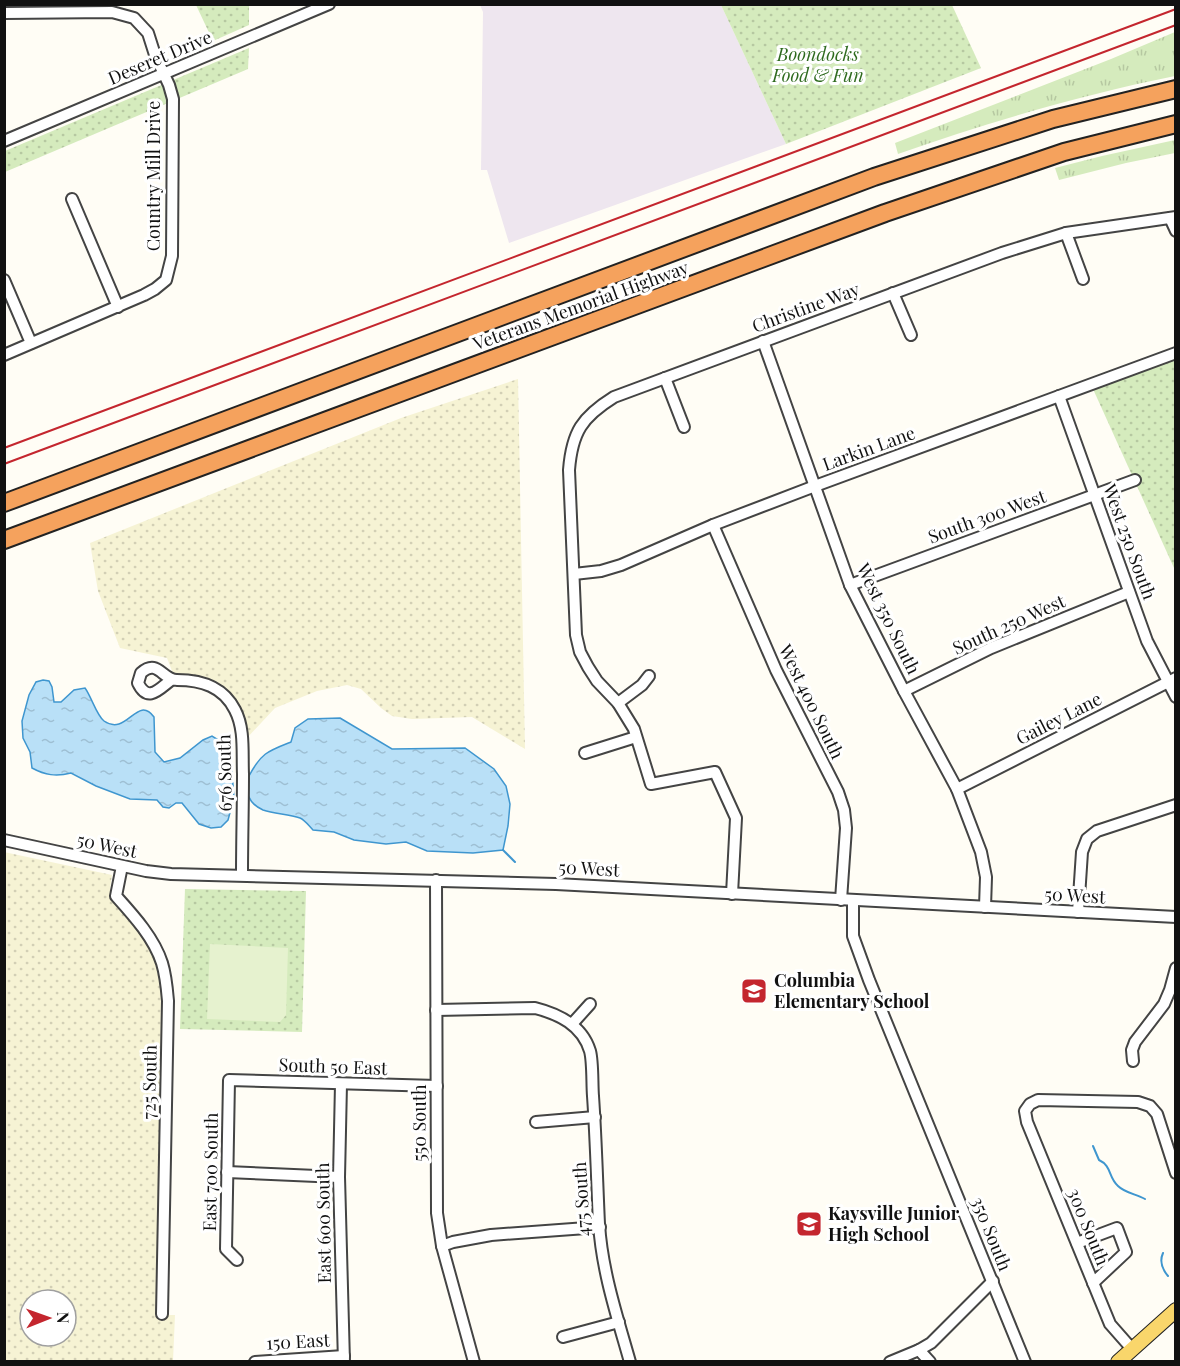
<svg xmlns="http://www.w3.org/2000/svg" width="1180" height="1366" font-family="'Playfair Display',serif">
	<defs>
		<pattern id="farmland-dots" width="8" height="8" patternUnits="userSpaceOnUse" patternTransform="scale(1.5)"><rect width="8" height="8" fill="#f6f3d4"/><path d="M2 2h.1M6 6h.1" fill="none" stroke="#d2cfb5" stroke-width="1.8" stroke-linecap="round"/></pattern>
		<pattern id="grass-tufts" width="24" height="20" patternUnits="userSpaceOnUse" patternTransform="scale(1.5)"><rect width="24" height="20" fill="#d5ebbd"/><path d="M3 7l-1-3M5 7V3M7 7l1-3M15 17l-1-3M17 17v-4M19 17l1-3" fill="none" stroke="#b6c8a1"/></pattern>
		<pattern id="park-dots" width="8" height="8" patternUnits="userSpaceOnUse" patternTransform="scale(1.5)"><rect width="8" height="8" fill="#d5ebbd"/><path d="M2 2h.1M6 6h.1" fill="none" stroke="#b6c8a1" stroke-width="1.8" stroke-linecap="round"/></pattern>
		<pattern id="water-ripples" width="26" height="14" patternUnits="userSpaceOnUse" patternTransform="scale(1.5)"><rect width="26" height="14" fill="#b9e0f7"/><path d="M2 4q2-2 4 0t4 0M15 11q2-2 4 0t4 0" fill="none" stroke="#9ebfd3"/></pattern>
	</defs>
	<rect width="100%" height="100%" fill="#fffdf5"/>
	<polygon fill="#eee6ef" points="480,5 721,5 786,144 509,243 487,170 481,170 483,12"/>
	<g fill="url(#farmland-dots)" fill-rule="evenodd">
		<polygon points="518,379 525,749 472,717 412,719 392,716 381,708 361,689 347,685 317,691 275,708 246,739 242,713 235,701 174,676 167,658 120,648 98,591 90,543 401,418"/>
		<path d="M4,852L112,875L110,888L112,899L137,928L152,954L161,980L159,1315H175L173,1361H5ZM30,1300H66V1336H30Z"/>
	</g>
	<g fill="url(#grass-tufts)">
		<path d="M1175,32V76C1081,95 989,122 898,154L895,143L1111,59Z"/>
		<polygon points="1175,140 1175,153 1126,163 1059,180 1055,168 1102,156"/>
	</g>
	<g fill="url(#park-dots)">
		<polygon points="196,5 249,5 249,25 213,41"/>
		<polygon points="721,5 952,5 981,68 786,144"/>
		<polygon points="249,48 248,69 5,172 5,151"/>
		<polygon points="1175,359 1176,564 1174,568 1093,389"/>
		<polygon points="185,889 306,891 302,1032 180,1029"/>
	</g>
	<polygon fill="#e6f2cf" points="210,944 288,948 286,1015 280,1022 207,1019"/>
	<g fill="url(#water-ripples)" stroke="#3f96cf" stroke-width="1.5">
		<path d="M43,680L49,681L52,687L54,702H61L74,690L85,688C91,696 97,716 104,721C127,737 137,694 154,717L155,752L164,762L180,758L203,740L212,736L220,741L221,750L231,760L234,798L228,820L221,827L211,828L199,824L182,803H176L169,808L163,807L157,800L130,799L96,786L71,773C56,777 45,775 32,768L30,752L23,738L22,721L29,695L36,682Z"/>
		<path d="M340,718L392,749L465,748L494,769L506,786L510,804L508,826L503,850L473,853L427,851L406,842L386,844L354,840L334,832L313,830C309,826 305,820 300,818C288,814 275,814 263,810C249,804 242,789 249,776C261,753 268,751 291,742L295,728L308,719Z"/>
	</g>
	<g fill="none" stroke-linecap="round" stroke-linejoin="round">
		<g stroke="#3f96cf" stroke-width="2">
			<polyline points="503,850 515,862"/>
			<path d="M1093,1146L1099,1160C1112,1166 1108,1177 1118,1186C1125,1193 1136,1194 1145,1199"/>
			<path d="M1163,1253C1159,1262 1162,1269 1168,1276"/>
		</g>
		<defs>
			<g id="minor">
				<polyline points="4,13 112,12 134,18 148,33 155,55 169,85 173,99 172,256 166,280 155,289 144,295 4,355"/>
				<polyline points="4,141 329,4"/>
				<polyline points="72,199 118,307"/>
				<polyline points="1170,218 1176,231"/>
				<polyline points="1066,233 1083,279"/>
				<polyline points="4,280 31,343"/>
				<polyline points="893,293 911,335"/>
				<polyline points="763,341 850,585 904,691 957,789 981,852 986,877 985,907"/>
				<polyline points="665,378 684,427"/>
				<polyline points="1059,396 1147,641 1176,697"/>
				<polyline points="713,525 776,670 838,792 844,810 846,828 841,900"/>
				<polyline points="574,574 601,571 621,565 713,525 815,486 1176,353"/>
				<polyline points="850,585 1135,480"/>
				<path d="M171,680C160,688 148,704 138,683L141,673C158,658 162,680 177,680C201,680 223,686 235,710C245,729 242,753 243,774C243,807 242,841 242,875"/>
				<polyline points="904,691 991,648 1129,592"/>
				<polyline points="618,703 642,685 649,676"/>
				<polyline points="585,753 636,737"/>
				<polyline points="957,789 1176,678"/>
				<polyline points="4,840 146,871 171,874 556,884 1176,917"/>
				<path d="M122,866L116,896C134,916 154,938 162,963C166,976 167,989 168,1001L162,1314"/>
				<polyline points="436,880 437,1213 442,1246 474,1362"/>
				<path d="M732,894L736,818L715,772L651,784L634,729L618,703L597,681L588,667L580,652L576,635L569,470C572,432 582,417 614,397L1002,253L1066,233L1176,217"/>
				<polyline points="853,900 853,936 869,980 1025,1362"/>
				<polyline points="1078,912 1082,852 1087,839 1097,831 1176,805"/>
				<path d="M436,1010L535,1008C559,1014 582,1025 590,1051C593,1062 592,1084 593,1096C596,1139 597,1181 599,1224C602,1271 617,1316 630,1362"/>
				<polyline points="572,1024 590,1004"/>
				<polyline points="1133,1061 1132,1050 1135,1042 1164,1004 1170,990 1176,968"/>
				<polyline points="341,1084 339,1177 344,1362"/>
				<polyline points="536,1122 595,1117"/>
				<polyline points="227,1172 339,1177"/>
				<polyline points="1077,1243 1117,1228 1126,1252 1093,1283"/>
				<polyline points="442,1246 453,1242 491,1235 600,1227"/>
				<polyline points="237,1260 226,1249 229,1080 437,1086"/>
				<polyline points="563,1337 619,1322"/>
				<polyline points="1132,1349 1110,1324 1027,1122 1025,1111 1030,1104 1038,1100 1138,1102 1150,1106 1157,1114 1176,1173"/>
				<polyline points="919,1350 930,1362"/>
				<polyline points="255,1362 344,1356"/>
				<polyline points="890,1362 919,1350 931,1343 993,1281"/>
			</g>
			<polyline id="major" points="1118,1362 1176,1310"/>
			<g id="highway">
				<polyline points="4,503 874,177 1053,119 1176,89"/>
				<polyline points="4,540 885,213 1064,152 1176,124"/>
			</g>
		</defs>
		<use href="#minor" stroke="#444" stroke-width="14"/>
		<use href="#major" stroke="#222" stroke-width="16"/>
		<use href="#highway" stroke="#222" stroke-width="20"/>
		<use href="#minor" stroke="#fff" stroke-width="10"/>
		<use href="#major" stroke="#f9d66b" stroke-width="14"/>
		<use href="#highway" stroke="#f5a25d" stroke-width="16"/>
		<g stroke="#c4262e" stroke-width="2">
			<polyline points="4,448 1176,9"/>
			<polyline points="4,464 1176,25"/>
		</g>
	</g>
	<defs>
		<symbol id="school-square" viewBox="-11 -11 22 22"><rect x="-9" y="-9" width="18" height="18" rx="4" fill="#c4262e" stroke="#fff"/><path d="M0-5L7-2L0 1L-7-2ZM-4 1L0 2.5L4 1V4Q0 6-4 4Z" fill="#fff"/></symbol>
	</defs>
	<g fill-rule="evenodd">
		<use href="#school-square" x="739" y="976" width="30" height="30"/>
		<use href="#school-square" x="794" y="1209" width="30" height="30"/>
	</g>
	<g text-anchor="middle" stroke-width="6" stroke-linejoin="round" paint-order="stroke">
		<g font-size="18" font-style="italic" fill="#2f6b1f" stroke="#fff">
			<text x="818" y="61">Boondocks<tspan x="818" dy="21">Food &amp; Fun</tspan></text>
		</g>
		<g font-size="18" fill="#111" stroke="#fff">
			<text transform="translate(160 58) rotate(-23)" y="6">Deseret Drive</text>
			<text transform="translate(154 176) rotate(-90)" y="6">Country Mill Drive</text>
			<text transform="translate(581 306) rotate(-20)" y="6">Veterans Memorial Highway</text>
			<text transform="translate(806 308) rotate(-20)" y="6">Christine Way</text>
			<text transform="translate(869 449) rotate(-20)" y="6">Larkin Lane</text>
			<text transform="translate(987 517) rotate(-20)" y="6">South 300 West</text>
			<text transform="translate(1129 542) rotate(70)" y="6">West 250 South</text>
			<text transform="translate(888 619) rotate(64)" y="6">West 350 South</text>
			<text transform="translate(1009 625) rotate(-24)" y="6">South 250 West</text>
			<text transform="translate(811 702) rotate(64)" y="6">West 400 South</text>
			<text transform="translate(1059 719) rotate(-27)" y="6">Gailey Lane</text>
			<text transform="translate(225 773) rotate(-91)" y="6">676 South</text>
			<text transform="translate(107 846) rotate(12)" y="6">50 West</text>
			<text transform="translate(589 869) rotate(3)" y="6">50 West</text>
			<text transform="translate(1075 896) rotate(3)" y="6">50 West</text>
			<text transform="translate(333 1067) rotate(2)" y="6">South 50 East</text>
			<text transform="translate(150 1082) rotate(-89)" y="6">725 South</text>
			<text transform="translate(420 1123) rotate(-90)" y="6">550 South</text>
			<text transform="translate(211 1172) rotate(-89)" y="6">East 700 South</text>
			<text transform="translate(582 1199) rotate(-93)" y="6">475 South</text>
			<text transform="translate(324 1223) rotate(-91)" y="6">East 600 South</text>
			<text transform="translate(1088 1227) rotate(68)" y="6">300 South</text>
			<text transform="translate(991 1234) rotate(68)" y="6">350 South</text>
			<text transform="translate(298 1342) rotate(-3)" y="6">150 East</text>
		</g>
		<g font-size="18" font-weight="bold" fill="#111" stroke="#fff" text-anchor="start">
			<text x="774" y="987">Columbia<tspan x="774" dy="21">Elementary School</tspan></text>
			<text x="828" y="1220">Kaysville Junior<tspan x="828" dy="21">High School</tspan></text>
		</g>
	</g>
	<rect width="1180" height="1366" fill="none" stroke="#111111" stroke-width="12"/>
	<g transform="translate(48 1318) rotate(89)"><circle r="28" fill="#ffffff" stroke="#a0a0a0" stroke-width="1.5"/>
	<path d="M0-4.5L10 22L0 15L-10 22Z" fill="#c4262e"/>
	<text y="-9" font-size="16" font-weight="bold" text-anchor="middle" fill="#111111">N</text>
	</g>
</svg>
